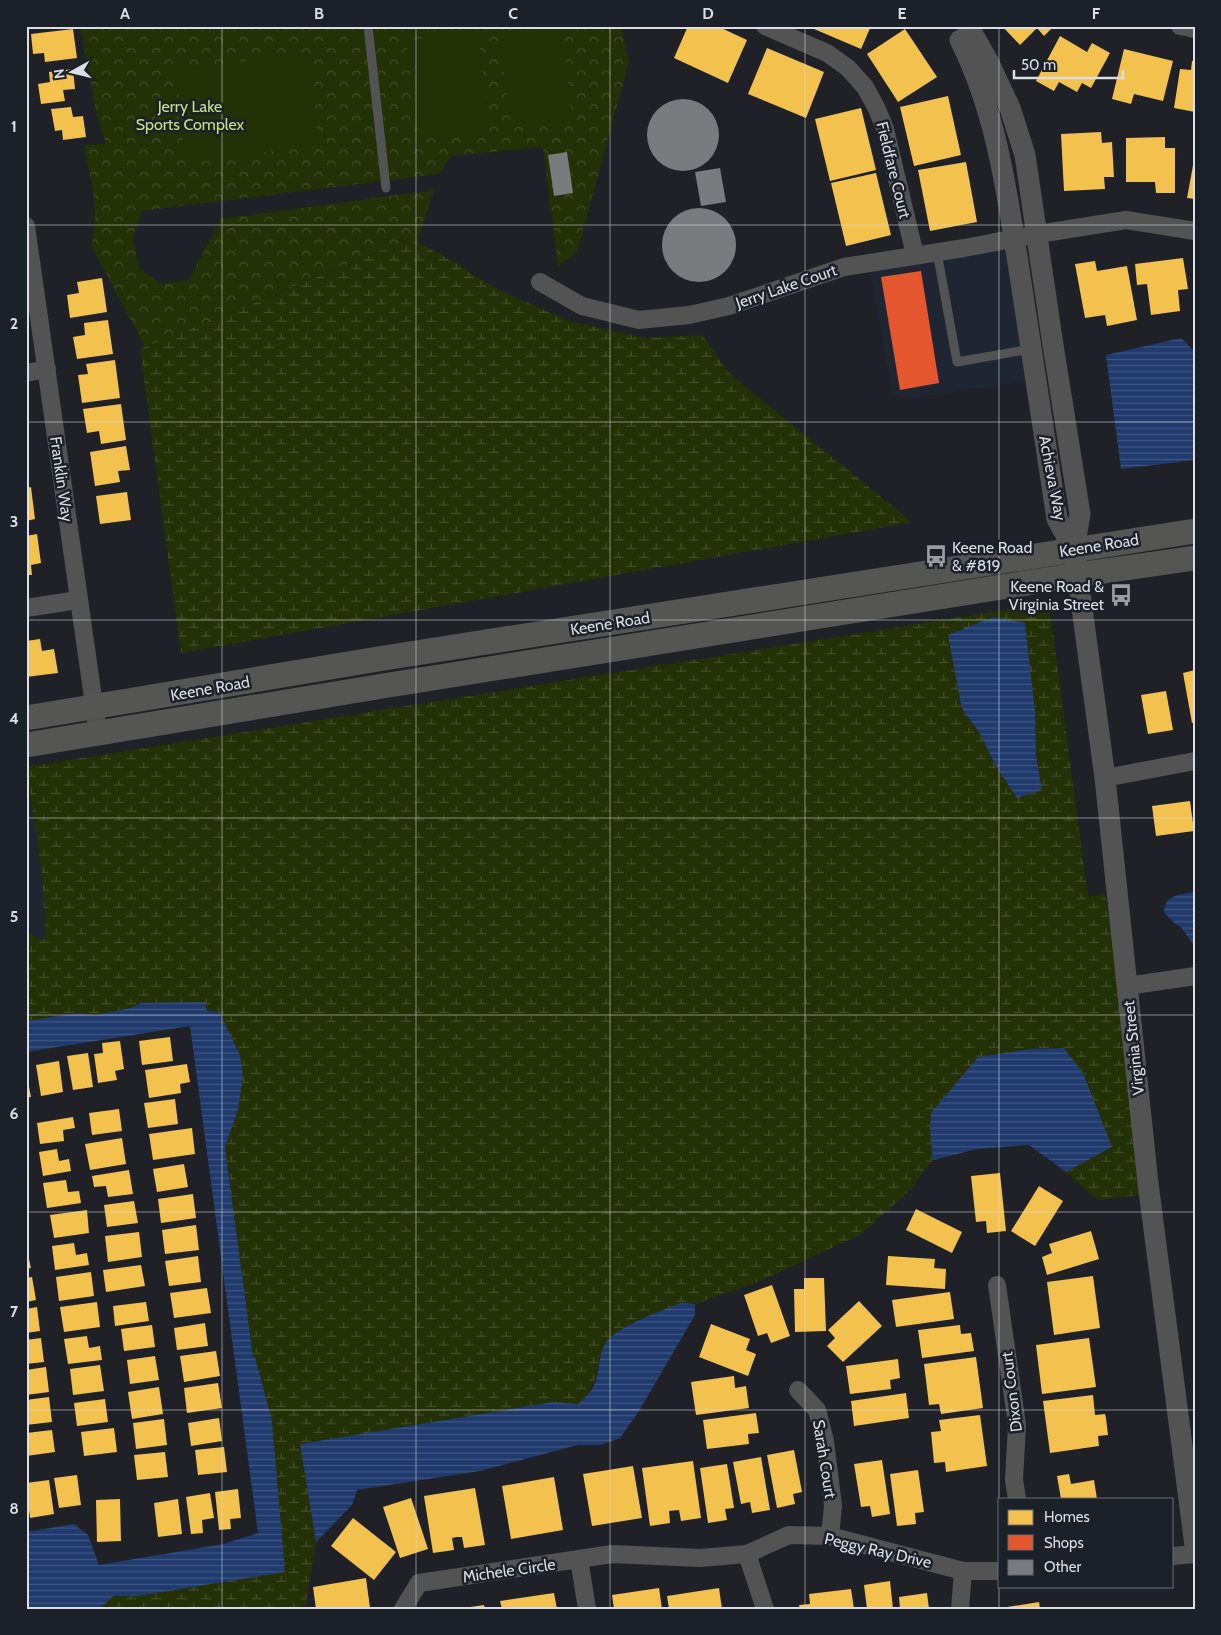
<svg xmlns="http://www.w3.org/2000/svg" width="1221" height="1635" font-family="Cabin,sans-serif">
	<defs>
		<pattern id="wetland-marsh" width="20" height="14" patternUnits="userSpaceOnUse" patternTransform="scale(1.25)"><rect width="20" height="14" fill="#243005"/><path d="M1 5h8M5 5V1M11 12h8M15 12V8" fill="none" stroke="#434e29"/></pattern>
		<pattern id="park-crowns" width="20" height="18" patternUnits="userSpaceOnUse" patternTransform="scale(1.25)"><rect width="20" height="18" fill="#243005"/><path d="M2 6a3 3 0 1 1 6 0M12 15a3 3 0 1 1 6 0" fill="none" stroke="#434e29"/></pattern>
		<pattern id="water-rules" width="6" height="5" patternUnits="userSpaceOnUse" patternTransform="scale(1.25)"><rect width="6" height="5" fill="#203a6d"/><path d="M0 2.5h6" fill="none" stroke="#405682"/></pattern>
	</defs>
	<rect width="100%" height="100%" fill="#1f2126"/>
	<g fill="#202532">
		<polygon points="1007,247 1027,381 905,399 892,393 870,270"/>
		<polygon points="26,772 41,866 46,941 26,933"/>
	</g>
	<g fill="url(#wetland-marsh)" fill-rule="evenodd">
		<polygon points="411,239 460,265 473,275 503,292 570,321 646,338 702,335 731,375 912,522 181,653 140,349"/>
		<path d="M1049,603L1088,897L1105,894L1113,936L1141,1195L1097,1200L1066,1172L1112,1147L1102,1123L1064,1048L1032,1049L978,1057L930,1131L933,1160L908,1192L860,1235L760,1281L695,1304L681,1303L600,1356C596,1378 595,1388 578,1404L553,1402L301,1444L316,1542L305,1609H100L113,1596H138L285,1571L255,1357H253L225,1147L238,1110L225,1026L219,1012L141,1003L131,1008L96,1015L78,1013L26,1021V933L46,940L41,866L26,767ZM962,709L1035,712L1036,756L1042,790L997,768L979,732Z"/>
	</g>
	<path fill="url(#park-crowns)" d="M80,26H621L629,62L577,252L558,266L543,147L451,156L439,174L142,211L133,236L139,268L162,284L189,280L221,219L434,190L417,242L410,239L145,347L91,245C101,213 90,177 84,145L106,144L96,112Z"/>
	<g fill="#243005">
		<polygon points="562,26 572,119 511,128 499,32"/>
		<polygon points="478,31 489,130 418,140 406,41"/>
		<polygon points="309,53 319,144 185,164 176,70"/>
	</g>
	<g fill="url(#water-rules)">
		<polygon points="1181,338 1195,352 1195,460 1121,469 1106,355"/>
		<polygon points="993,617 1025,623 1035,712 1036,756 1042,790 1017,798 997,768 979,732 962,709 948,635"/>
		<path d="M1195,892V947L1181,927L1174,923L1164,912C1164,895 1181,894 1195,892Z"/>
		<polygon points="205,1002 207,1011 219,1012 240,1055 243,1076 238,1110 225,1147 253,1357 255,1357 272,1421 285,1572 138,1596 113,1596 100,1609 26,1609 26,1532 74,1524 88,1535 99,1565 223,1544 258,1533 190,1026 26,1052 26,1021 78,1013 96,1015 131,1008 141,1003"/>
		<polygon points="1064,1048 1083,1073 1112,1147 1066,1172 1029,1145 977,1149 933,1160 930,1131 931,1113 978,1057 1032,1049"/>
		<path d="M681,1303L695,1304V1315L639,1411L620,1438L601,1445H578L480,1471L357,1490L352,1505L316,1542L300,1444L553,1402L578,1404C584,1398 592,1392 595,1383C600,1371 598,1358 604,1346C613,1327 661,1311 681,1303Z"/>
	</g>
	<g fill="#f2c14e">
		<polygon points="688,26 717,26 747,40 728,83 674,58"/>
		<polygon points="807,26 871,26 861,49"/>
		<polygon points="1002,26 1054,26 1044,36 1037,28 1020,45"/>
		<polygon points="73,29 77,58 45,62 44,53 33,54 31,34"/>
		<polygon points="905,29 937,77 898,102 867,54"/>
		<polygon points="1060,36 1087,52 1092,43 1110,53 1091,88 1082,83 1077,92 1059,82 1054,91 1036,81"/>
		<polygon points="767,48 824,72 806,118 748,94"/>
		<polygon points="1124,49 1173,61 1163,101 1134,94 1131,104 1112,99"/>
		<polygon points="1192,61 1195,61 1195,112 1174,108 1180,69 1191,70"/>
		<polygon points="73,69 75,89 63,90 65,101 41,104 38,84 50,82 49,72"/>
		<polygon points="948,96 961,155 914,166 900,107"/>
		<polygon points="71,107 73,117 83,116 86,137 63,140 62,130 55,131 51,109"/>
		<polygon points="861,108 876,170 830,181 815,119"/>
		<polygon points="1101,132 1102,143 1112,142 1114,177 1104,177 1105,189 1064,191 1061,134"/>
		<polygon points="1165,137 1165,148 1175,148 1175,193 1156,193 1155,182 1126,182 1126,138"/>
		<polygon points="1194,160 1195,161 1195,199 1187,198"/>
		<polygon points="966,162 977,222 930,231 918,170"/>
		<polygon points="876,173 891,235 846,246 831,183"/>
		<polygon points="1183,258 1188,289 1178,290 1180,311 1151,315 1147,284 1137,285 1135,264"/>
		<polygon points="1095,261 1097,271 1127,266 1137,320 1107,326 1105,315 1085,318 1075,264"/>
		<polygon points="102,278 107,312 70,318 67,295 79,293 77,282"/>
		<polygon points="108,320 113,354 77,359 73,337 85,335 84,323"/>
		<polygon points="115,360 120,398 82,403 78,375 88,374 86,364"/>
		<polygon points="121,404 126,440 101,444 99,431 87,433 83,409"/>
		<polygon points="126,446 130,470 118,471 120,482 95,486 90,452"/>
		<polygon points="31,487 35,519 26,521 26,488"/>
		<polygon points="127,492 131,520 100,524 96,496"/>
		<polygon points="37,534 41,563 31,565 32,575 26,575 26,536"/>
		<polygon points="40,639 42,651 54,649 58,673 26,677 26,641"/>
		<polygon points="1195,670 1195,722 1192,723 1183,673"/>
		<polygon points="1166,691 1173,730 1148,734 1141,695"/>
		<polygon points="1190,801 1194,831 1156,836 1152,806"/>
		<polygon points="170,1037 173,1061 142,1065 139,1041"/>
		<polygon points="120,1041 124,1069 115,1071 117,1080 98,1083 94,1054 103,1053 102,1043"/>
		<polygon points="88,1053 93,1087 73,1090 67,1056"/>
		<polygon points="59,1061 63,1092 41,1096 36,1065"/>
		<polygon points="187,1064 190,1082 180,1084 181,1093 149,1098 145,1070"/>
		<polygon points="26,1072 31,1097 26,1098"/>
		<polygon points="175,1099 178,1124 148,1128 144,1103"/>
		<polygon points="119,1109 122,1131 92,1135 89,1113"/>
		<polygon points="73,1117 75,1128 63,1130 64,1141 40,1144 37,1123"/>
		<polygon points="192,1128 195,1154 153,1160 149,1134"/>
		<polygon points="122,1138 126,1164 90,1170 85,1144"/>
		<polygon points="57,1149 59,1161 69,1159 71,1171 43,1176 39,1152"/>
		<polygon points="184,1164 188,1187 157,1192 153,1169"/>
		<polygon points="129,1170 133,1194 108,1197 106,1186 94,1187 92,1176"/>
		<polygon points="1000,1173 1006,1231 987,1233 986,1221 976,1222 971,1176"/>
		<polygon points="66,1180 68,1192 79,1191 81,1203 47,1208 43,1183"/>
		<polygon points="1039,1186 1063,1201 1035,1246 1011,1231"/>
		<polygon points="193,1194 196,1218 161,1223 158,1199"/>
		<polygon points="134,1201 138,1223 107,1227 104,1205"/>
		<polygon points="916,1209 962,1232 952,1253 906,1230"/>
		<polygon points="87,1210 89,1233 54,1238 50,1215"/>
		<polygon points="196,1225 199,1250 165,1254 162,1230"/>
		<polygon points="1091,1231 1099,1259 1047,1275 1042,1257 1052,1253 1049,1244"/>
		<polygon points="139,1232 142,1257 108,1262 105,1236"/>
		<polygon points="74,1243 76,1255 87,1253 89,1265 55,1270 52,1246"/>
		<polygon points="26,1246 31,1268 26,1269"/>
		<polygon points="198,1256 201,1282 169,1286 165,1261"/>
		<polygon points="888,1256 935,1259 934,1268 946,1269 945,1289 886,1285"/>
		<polygon points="141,1265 145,1286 106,1292 103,1270"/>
		<polygon points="91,1272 94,1296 59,1301 56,1277"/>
		<polygon points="1093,1276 1100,1328 1054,1335 1047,1282"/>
		<polygon points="32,1277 36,1300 26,1302 26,1278"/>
		<polygon points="804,1278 824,1278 826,1331 795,1332 794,1289 804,1289"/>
		<polygon points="772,1285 790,1336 771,1343 767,1333 758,1336 744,1295"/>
		<polygon points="207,1288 211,1313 174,1318 170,1293"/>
		<polygon points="950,1292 954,1319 896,1327 892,1300"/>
		<polygon points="859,1301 882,1326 843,1362 827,1346 835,1338 828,1330"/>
		<polygon points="97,1302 100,1327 64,1332 60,1307"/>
		<polygon points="146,1302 149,1321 115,1326 113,1306"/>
		<polygon points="37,1307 40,1331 26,1333 26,1309"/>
		<polygon points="205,1323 208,1346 177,1350 174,1328"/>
		<polygon points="711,1324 750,1339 746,1350 756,1354 748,1376 699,1357"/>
		<polygon points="152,1325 155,1347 124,1351 121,1329"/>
		<polygon points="960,1325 961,1334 971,1333 974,1351 922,1358 918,1330"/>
		<polygon points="87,1336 89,1348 100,1346 102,1360 68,1364 64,1339"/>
		<polygon points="41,1338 44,1362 26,1364 26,1340"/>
		<polygon points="1089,1338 1096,1387 1042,1394 1036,1345"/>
		<polygon points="216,1351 220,1376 184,1382 180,1356"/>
		<polygon points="155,1356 159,1380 130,1384 127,1360"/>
		<polygon points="976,1357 983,1408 941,1414 939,1404 929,1405 924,1364"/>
		<polygon points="898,1359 900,1378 890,1380 891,1389 850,1394 846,1366"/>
		<polygon points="100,1365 104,1391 73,1395 70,1369"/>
		<polygon points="46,1367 49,1392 26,1395 26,1370"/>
		<polygon points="734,1376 735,1388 746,1386 749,1408 696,1415 691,1382"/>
		<polygon points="218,1383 222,1408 187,1413 184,1388"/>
		<polygon points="159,1387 163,1414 132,1419 128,1392"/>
		<polygon points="906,1393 909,1418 854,1426 851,1401"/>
		<polygon points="1093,1395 1095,1415 1105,1414 1106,1418 1108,1435 1098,1436 1099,1446 1050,1453 1043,1401"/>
		<polygon points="49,1397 52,1422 26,1425 26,1400"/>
		<polygon points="105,1399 108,1422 77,1426 74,1403"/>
		<polygon points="756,1413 759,1433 748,1434 749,1444 707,1449 703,1420"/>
		<polygon points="980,1415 987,1466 946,1472 945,1462 934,1463 931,1432 941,1431 939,1420"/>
		<polygon points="219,1418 222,1441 191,1446 188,1423"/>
		<polygon points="164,1419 167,1445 136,1449 133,1423"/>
		<polygon points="114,1428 117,1452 84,1456 81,1432"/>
		<polygon points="52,1430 55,1452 26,1456 26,1433"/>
		<polygon points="224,1447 227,1472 198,1475 195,1450"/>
		<polygon points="794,1450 802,1492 793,1494 795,1504 777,1508 767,1455"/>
		<polygon points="165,1452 168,1477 137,1480 134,1455"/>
		<polygon points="761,1457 770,1510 752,1513 750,1502 741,1504 733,1462"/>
		<polygon points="882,1460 890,1514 872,1517 870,1506 861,1507 854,1464"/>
		<polygon points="693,1461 701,1518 681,1521 679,1510 669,1511 670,1523 650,1526 642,1468"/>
		<polygon points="727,1464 734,1508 725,1509 727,1520 708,1523 700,1468"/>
		<polygon points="633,1466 642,1518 592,1526 583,1474"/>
		<polygon points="918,1470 924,1512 915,1513 916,1524 897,1526 890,1474"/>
		<polygon points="1069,1474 1071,1484 1094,1480 1097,1499 1061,1499 1057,1476"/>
		<polygon points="77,1475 81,1505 59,1508 54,1478"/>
		<polygon points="554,1477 563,1530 511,1539 502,1486"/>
		<polygon points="49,1480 54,1514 30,1518 26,1483"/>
		<polygon points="475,1488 485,1545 464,1548 462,1537 457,1537 452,1538 454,1550 433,1553 424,1496"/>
		<polygon points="238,1489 241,1518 230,1519 231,1529 219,1530 215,1492"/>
		<polygon points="210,1493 214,1518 202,1520 203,1533 191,1534 186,1497"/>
		<polygon points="411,1498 428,1549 400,1558 383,1507"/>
		<polygon points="120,1499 121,1541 97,1542 96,1500"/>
		<polygon points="178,1499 182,1534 158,1537 154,1503"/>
		<polygon points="353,1518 396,1552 374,1580 331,1546"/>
		<polygon points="366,1578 370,1608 316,1609 313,1587"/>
		<polygon points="890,1581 893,1609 867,1609 864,1585"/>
		<polygon points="659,1588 662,1609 614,1609 612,1595"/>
		<polygon points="719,1588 722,1609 669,1609 667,1596"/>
		<polygon points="851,1589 854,1609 800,1609 799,1605 810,1604 809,1594"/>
		<polygon points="554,1593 557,1609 502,1609 500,1601"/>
		<polygon points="927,1593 929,1609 900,1609 899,1597"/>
		<polygon points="1039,1602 1040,1609 1001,1609 1001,1608"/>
		<polygon points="484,1605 485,1609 464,1609 464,1608"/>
	</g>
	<polygon fill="#e4572e" points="921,271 939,383 900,390 881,277"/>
	<g fill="#797b7f">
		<circle cx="683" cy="135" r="36"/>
		<polygon points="567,152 573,193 554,196 548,155"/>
		<polygon points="720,168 726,202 701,206 695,172"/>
		<circle cx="699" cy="245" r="37"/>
	</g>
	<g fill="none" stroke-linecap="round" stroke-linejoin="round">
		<g stroke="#535353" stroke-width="9">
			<polyline points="368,26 386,188"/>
			<polyline points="937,252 957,362 1031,349"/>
		</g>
		<g stroke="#535353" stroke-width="18">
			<polyline points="765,26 827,53 848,68 865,87 877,109 885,129 915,255"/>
			<polyline points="1180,26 1195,29"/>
			<polyline points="26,226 98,733"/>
			<polyline points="540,282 582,306 639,320 689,315 729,306 844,267 964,248 1038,234 1126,220 1195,231"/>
			<polyline points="26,373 47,369"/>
			<polyline points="26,608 78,600"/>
			<polyline points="1105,778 1195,761"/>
			<polyline points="1127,986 1195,976"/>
			<polyline points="997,1285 1017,1425 1014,1480 1017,1499"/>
			<polyline points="798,1390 817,1410 825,1441 833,1506 830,1536"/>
			<polyline points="747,1554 765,1609"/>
			<polyline points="1172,1556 1195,1554"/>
			<polyline points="579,1559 612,1554 700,1558 747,1554 789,1535 830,1536 963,1571 1000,1571"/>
			<polyline points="403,1609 419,1583 579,1559 587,1609"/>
			<polyline points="960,1609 963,1571"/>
		</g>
		<g stroke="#535353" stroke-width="21">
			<polyline points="968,26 988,61 1010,108 1025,155 1053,345 1080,514 1074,549 1105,778 1148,1183 1195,1546"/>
			<path d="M960,40C998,115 1008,200 1021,282C1033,361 1045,440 1057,519L1074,549"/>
		</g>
		<g stroke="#555554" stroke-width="25">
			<polyline points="26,718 384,658 1195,531"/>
			<polyline points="26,745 389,685 1077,575 1195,558"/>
		</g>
	</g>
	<path fill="none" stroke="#dbdee4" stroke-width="1" stroke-opacity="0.55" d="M222,26V1609M416,26V1609M610,26V1609M805,26V1609M999,26V1609M26,225H1195M26,422H1195M26,620H1195M26,818H1195M26,1015H1195M26,1212H1195M26,1410H1195"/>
	<defs>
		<symbol id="bus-bare" viewBox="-9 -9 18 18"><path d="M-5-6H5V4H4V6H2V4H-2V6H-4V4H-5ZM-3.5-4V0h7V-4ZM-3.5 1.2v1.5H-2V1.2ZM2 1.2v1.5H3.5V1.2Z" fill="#999ca2" stroke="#1c2029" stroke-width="2.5" paint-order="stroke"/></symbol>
	</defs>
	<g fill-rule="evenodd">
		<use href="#bus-bare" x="920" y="540" width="32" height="32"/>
		<use href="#bus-bare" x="1105" y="579" width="32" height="32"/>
	</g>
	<g text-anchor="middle" stroke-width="5" stroke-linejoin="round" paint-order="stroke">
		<g font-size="16" fill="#c4e380" stroke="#1c2029">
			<text x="190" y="112">Jerry Lake<tspan x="190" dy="18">Sports Complex</tspan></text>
		</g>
		<g font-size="16" fill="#dbdee4" stroke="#1c2029">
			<text transform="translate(894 170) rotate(76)" y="6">Fieldfare Court</text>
			<text transform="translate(786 286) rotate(-19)" y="6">Jerry Lake Court</text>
			<text transform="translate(1053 478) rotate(79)" y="6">Achieva Way</text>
			<text transform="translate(62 479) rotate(82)" y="6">Franklin Way</text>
			<text transform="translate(1099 545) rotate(-9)" y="6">Keene Road</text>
			<text transform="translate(610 623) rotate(-9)" y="6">Keene Road</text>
			<text transform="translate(210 688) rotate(-10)" y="6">Keene Road</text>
			<text transform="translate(1133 1048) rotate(-96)" y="6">Virginia Street</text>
			<text transform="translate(1011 1392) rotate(-97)" y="6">Dixon Court</text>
			<text transform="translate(825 1459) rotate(81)" y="6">Sarah Court</text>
			<text transform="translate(878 1550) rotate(13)" y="6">Peggy Ray Drive</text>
			<text transform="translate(509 1570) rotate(-8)" y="6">Michele Circle</text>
		</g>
		<g font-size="16" fill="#dbdee4" stroke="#1c2029" text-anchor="start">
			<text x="952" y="553">Keene Road<tspan x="952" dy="18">&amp; #819</tspan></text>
			<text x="1104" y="592" text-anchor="end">Keene Road &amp;<tspan x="1104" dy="18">Virginia Street</tspan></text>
		</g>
	</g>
	<rect width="1221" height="1635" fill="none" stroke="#1c2029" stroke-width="55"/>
	<rect x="998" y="1498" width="175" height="90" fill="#1c2029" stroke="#686c74"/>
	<rect x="1008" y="1510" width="25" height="15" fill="#f2c14e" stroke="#686c74"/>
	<text x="1044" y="1522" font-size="15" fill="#dbdee4">Homes</text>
	<rect x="1008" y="1535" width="25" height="15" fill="#e4572e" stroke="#686c74"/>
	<text x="1044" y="1548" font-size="15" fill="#dbdee4">Shops</text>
	<rect x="1008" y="1560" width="25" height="15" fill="#797b7f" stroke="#686c74"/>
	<text x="1044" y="1572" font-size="15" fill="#dbdee4">Other</text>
	<g transform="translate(72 72) rotate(262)" stroke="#1c2029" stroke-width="4" paint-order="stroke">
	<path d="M0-4L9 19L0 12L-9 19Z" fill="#dbdee4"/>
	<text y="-8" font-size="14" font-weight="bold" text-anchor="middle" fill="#dbdee4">N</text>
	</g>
	<path d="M1014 70v8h109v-8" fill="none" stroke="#dbdee4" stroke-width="2.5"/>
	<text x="1021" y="70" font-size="15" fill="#dbdee4" stroke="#1c2029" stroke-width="4" paint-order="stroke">50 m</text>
	<rect x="28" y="28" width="1166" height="1580" fill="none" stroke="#dbdee4" stroke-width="2"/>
	<g font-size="16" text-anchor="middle" font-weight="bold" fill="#dbdee4">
		<text x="125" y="19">A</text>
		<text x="319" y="19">B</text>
		<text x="513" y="19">C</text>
		<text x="708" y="19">D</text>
		<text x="902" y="19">E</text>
		<text x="1096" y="19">F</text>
		<text x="14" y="132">1</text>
		<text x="14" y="329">2</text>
		<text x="14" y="527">3</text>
		<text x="14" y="724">4</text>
		<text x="14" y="922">5</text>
		<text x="14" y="1119">6</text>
		<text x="14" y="1317">7</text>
		<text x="14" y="1514">8</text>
	</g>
</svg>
